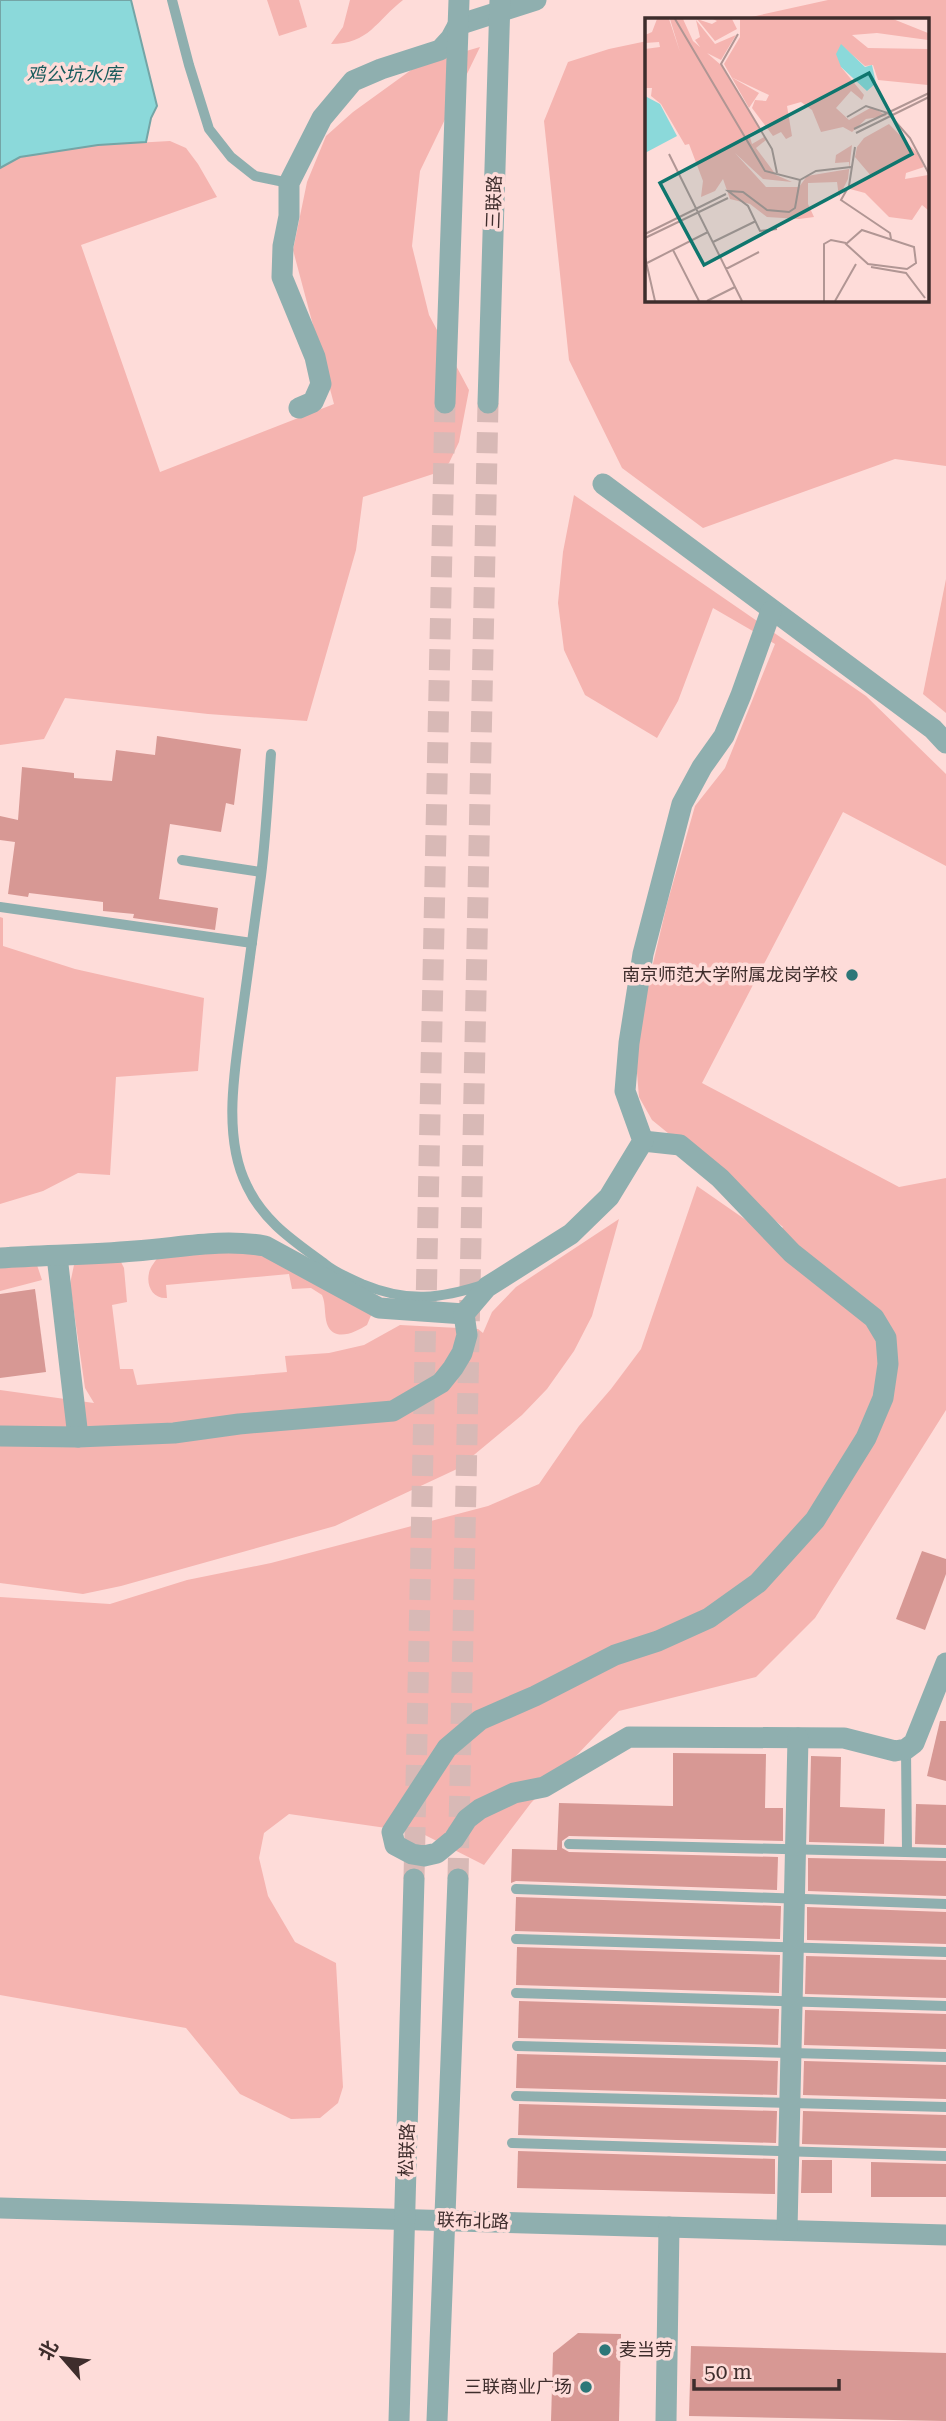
<svg xmlns="http://www.w3.org/2000/svg" width="946" height="2421" font-family="'Roboto Serif','Noto Sans SC',serif">
	<rect width="100%" height="100%" fill="#fedcd9"/>
	<g fill="#f5b4b0">
		<polygon points="267,0 299,0 307,27 279,36"/>
		<path d="M350,0H403C376,21 369,44 331,44L343,27Z"/>
		<polygon points="828,0 946,0 946,466 895,459 703,528 622,468 569,360 544,121 568,62 609,49 647,41 647,299 927,299 927,19 742,19"/>
		<polygon points="480,47 420,171 412,246 429,315 469,390 459,442 449,463 433,474 363,497 356,550 307,721 208,714 65,698 44,739 0,745 0,168 20,157 98,145 170,141 186,148 198,164 217,197 81,245 160,472 334,404 293,250 307,182 326,136 353,112 418,65"/>
		<polygon points="574,495 866,696 946,774 946,866 843,812 702,1083 899,1187 946,1178 946,1410 815,1618 756,1677 619,1711 531,1803 484,1865 421,1833 289,1814 264,1833 259,1858 268,1896 295,1942 336,1963 343,2087 338,2103 320,2118 291,2119 240,2094 186,2028 0,1995 0,1597 110,1604 187,1580 271,1563 488,1506 539,1484 579,1426 611,1389 641,1349 697,1186 772,1238 783,1227 652,1120 639,1097 636,1061 642,1010 667,904 695,806 725,768 775,644 713,608 678,701 657,738 585,695 564,650 558,603 563,552"/>
		<polygon points="946,579 946,713 923,694"/>
		<polygon points="0,917 3,918 3,946 75,969 204,998 198,1071 116,1077 110,1175 78,1173 43,1191 0,1204"/>
		<polygon points="619,1219 592,1316 574,1351 547,1389 522,1415 457,1469 335,1526 121,1586 83,1594 0,1583 0,1390 94,1403 85,1388 70,1284 74,1265 78,1261 120,1260 124,1268 127,1302 112,1305 120,1369 133,1369 137,1385 287,1372 285,1356 329,1353 364,1345 400,1325 478,1329 483,1333 492,1312 516,1287"/>
		<path d="M255,1249L372,1313L367,1325C356,1332 334,1343 327,1324C324,1314 326,1304 322,1295L311,1288L292,1289L289,1274L166,1285L167,1298C153,1299 146,1286 149,1273C150,1267 155,1262 158,1257Z"/>
		<polygon points="36,1262 42,1280 0,1291 0,1267"/>
	</g>
	<polygon fill="#8bd9da" stroke="#74a5a6" stroke-width="2" points="0,0 131,0 157,106 151,118 146,142 98,145 20,157 0,168"/>
	<g fill="#d79894">
		<polygon points="157,736 241,749 234,805 226,803 221,832 170,824 159,899 218,908 215,930 133,918 134,914 103,911 103,902 29,893 28,897 8,894 15,842 0,840 0,816 18,820 22,767 74,773 74,778 112,781 116,750 155,755"/>
		<polygon points="35,1289 46,1372 0,1378 0,1294"/>
		<polygon points="922,1551 946,1559 946,1574 925,1630 896,1619"/>
		<polygon points="940,1721 946,1721 946,1781 927,1776"/>
		<polygon points="673,1753 766,1754 765,1808 783,1808 783,1841 569,1836 562,1841 562,1848 569,1852 778,1857 777,1890 516,1881 511,1883 512,1849 557,1850 559,1803 673,1806"/>
		<polygon points="811,1756 841,1757 840,1807 885,1809 884,1844 809,1842"/>
		<polygon points="916,1804 946,1805 946,1845 915,1844"/>
		<polygon points="808,1858 946,1861 946,1896 808,1891"/>
		<polygon points="516,1897 781,1906 780,1939 515,1931"/>
		<polygon points="807,1907 946,1912 946,1944 807,1940"/>
		<polygon points="517,1947 780,1955 779,1993 516,1985"/>
		<polygon points="806,1956 946,1960 946,1998 805,1994"/>
		<polygon points="519,2001 779,2009 778,2045 518,2038"/>
		<polygon points="805,2010 946,2014 946,2049 804,2045"/>
		<polygon points="517,2054 778,2061 777,2095 516,2088"/>
		<polygon points="804,2061 946,2065 946,2099 803,2095"/>
		<polygon points="519,2104 777,2111 776,2143 518,2135"/>
		<polygon points="803,2111 946,2115 946,2148 802,2144"/>
		<polygon points="518,2151 775,2159 775,2194 517,2188"/>
		<polygon points="802,2160 832,2160 832,2193 801,2193"/>
		<polygon points="871,2162 946,2164 946,2197 871,2197"/>
		<polygon points="578,2333 621,2334 619,2421 551,2421 553,2353"/>
		<polygon points="691,2346 946,2353 946,2421 689,2416"/>
	</g>
	<g fill="none" stroke-linecap="round" stroke-linejoin="round">
		<g stroke="#d8b9b6" stroke-width="21" stroke-dasharray="21 10" stroke-linecap="butt">
			<polyline points="414,1879 445,403"/>
			<polyline points="458,1879 488,403"/>
		</g>
		<g stroke="#8fafaf" stroke-width="10">
			<polyline points="172,0 189,65 209,129 231,157 255,176 289,183"/>
			<path d="M271,754C268,794 266,835 261,876C255,920 249,964 243,1008C236,1062 221,1135 247,1186C264,1222 294,1241 325,1264C336,1273 349,1278 362,1284C408,1303 440,1299 486,1284"/>
			<polyline points="182,860 261,872"/>
			<polyline points="0,907 252,943"/>
			<polyline points="906,1749 907,1852"/>
			<polyline points="569,1844 946,1853"/>
			<polyline points="516,1889 946,1904"/>
			<polyline points="516,1939 946,1952"/>
			<polyline points="516,1993 946,2006"/>
			<polyline points="517,2046 946,2057"/>
			<polyline points="516,2096 946,2107"/>
			<polyline points="512,2143 946,2156"/>
		</g>
		<g stroke="#8fafaf" stroke-width="21">
			<polyline points="299,408 313,402 321,384 315,357 282,277 283,246 289,216 289,183 322,118 353,81 381,69 440,50 451,38 458,25 536,0"/>
			<polyline points="603,484 933,729 946,743"/>
			<polyline points="643,1141 680,1145 720,1178 792,1253 874,1318 886,1338 888,1364 883,1398 866,1438 815,1520 758,1583 709,1618 658,1641 615,1655 535,1696 480,1720 447,1748 392,1832 395,1845 412,1854 424,1856 437,1853 454,1839 467,1819 480,1809 514,1793 544,1787 629,1737 844,1738 895,1751 906,1749 914,1743 946,1663"/>
			<polyline points="57,1256 78,1437"/>
			<path d="M0,1258C45,1255 90,1255 135,1251C179,1248 221,1238 265,1246L379,1308L464,1314"/>
			<polyline points="0,1436 78,1437 174,1433 239,1424 393,1411 441,1383 453,1368 462,1353 467,1335 464,1314 487,1287 571,1234 609,1197 643,1141 625,1091 629,1043 643,954 682,804 702,767 724,736 741,695 771,611"/>
			<polyline points="0,2208 946,2235"/>
			<polyline points="787,2230 798,1738"/>
			<polyline points="666,2421 669,2227"/>
		</g>
		<g stroke="#8fafaf" stroke-width="21">
			<polyline points="445,403 459,0"/>
			<polyline points="488,403 500,0"/>
			<polyline points="399,2421 414,1879"/>
			<polyline points="437,2421 458,1879"/>
		</g>
	</g>
	<g fill="#2d7778" stroke="#fedcd9" stroke-width="2.5">
		<circle cx="852" cy="975" r="7"/>
		<circle cx="605" cy="2350" r="7"/>
		<circle cx="586" cy="2387" r="7"/>
	</g>
	<g text-anchor="middle" stroke-width="7" stroke-linejoin="round" paint-order="stroke">
		<g font-size="18" fill="#3e2d2c" stroke="#fedcd9">
			<text transform="translate(494 202) rotate(-88)" y="6">三联路</text>
			<text transform="translate(407 2150) rotate(-88)" y="6">松联路</text>
			<text transform="translate(473 2221) rotate(2)" y="6">联布北路</text>
		</g>
		<g font-size="18" fill="#3e2d2c" stroke="#fedcd9" text-anchor="end">
			<text x="838" y="981">南京师范大学附属龙岗学校</text>
			<text x="619" y="2356" text-anchor="start">麦当劳</text>
			<text x="572" y="2393">三联商业广场</text>
		</g>
		<g font-size="19" font-style="italic" fill="#195c5d" stroke="#fedcd9">
			<text x="74" y="81">鸡公坑水库</text>
		</g>
	</g>
	<g transform="translate(645 18)">
		<rect width="284" height="284" fill="#fedcd9"/>
		<path d="M12,1H24L35,34L25,1H38L48,23L76,47L89,68L117,115L111,112L104,116L107,126L119,119L121,122L111,130L131,157L147,164L118,161L90,135L121,169H154L162,158L204,151V144L190,145L191,137L207,127L203,161L194,179L192,164L163,165V186L169,199L154,201L122,199L105,186L85,181L78,161L70,173L56,179L58,163L44,126L40,127L16,86L6,78L7,70H0V31L15,29L14,24L0,25V17L7,14ZM52,1L67,6L72,3L68,1H87L92,11L70,23ZM95,1H248L283,15V22L232,15L207,17L223,30L283,31V67L233,62L228,47L220,48L196,27V49L219,77L217,82L206,73L191,90L204,102L227,89L242,98L221,101L207,114L198,109L176,114L167,92L156,84L142,88L147,118L141,121L136,114L128,118L107,90L110,82L121,83L124,77L86,59L114,75L104,90L79,46L95,19ZM51,2L70,26L91,17L76,42L58,33L50,22L55,19ZM244,106L274,137L279,149L261,155L260,161L283,157V192L277,187L267,202L244,199L220,175L205,171L206,166L227,159L210,139L212,129L219,120Z" fill="#f5b4b0"/>
		<path d="M196,26L220,49L227,47L231,65L222,73L196,49L191,36ZM0,78L15,86L32,118L0,135Z" fill="#8bd9da"/>
		<path fill="none" stroke="#b19694" stroke-width="2" d="M30,1L120,153L155,162L171,153L206,149M93,16L76,46L127,131L132,155M202,99L221,88L243,95L265,120L284,156M209,111L284,75M211,115L284,79M210,129L204,168L196,182L245,215L246,221M24,136L97,283M132,211L115,213L103,188L83,173L98,174L122,192L144,194L150,190L155,162M217,212L269,229L271,245L262,251L223,246L201,226ZM0,216L81,176M0,220L83,180M68,224L111,203M28,232L54,283M0,239L10,283M2,245L63,214M226,249L261,255L280,280M81,251L114,234M62,283L90,269M179,283V226L186,222L201,225M190,283L211,246"/>
		<path fill="#0f766e" fill-opacity="0.15" stroke="#0f766e" stroke-width="3.5" d="M224,55L267,136L59,247L15,165Z"/>
		<rect width="284" height="284" fill="none" stroke="#3e2d2c" stroke-width="3.5"/>
	</g>
	<g transform="translate(63 2358) rotate(298)" stroke="#fedcd9" stroke-width="5" paint-order="stroke">
	<path d="M0-5L12 26L0 18L-12 26Z" fill="#3e2d2c"/>
	<text y="-10" font-size="19" font-weight="bold" text-anchor="middle" fill="#3e2d2c">北</text>
	</g>
	<path d="M694 2379v10h145v-10" fill="none" stroke="#3e2d2c" stroke-width="3.5"/>
	<text x="704" y="2379" font-size="21" fill="#3e2d2c" stroke="#fedcd9" stroke-width="5" paint-order="stroke">50 m</text>
</svg>
